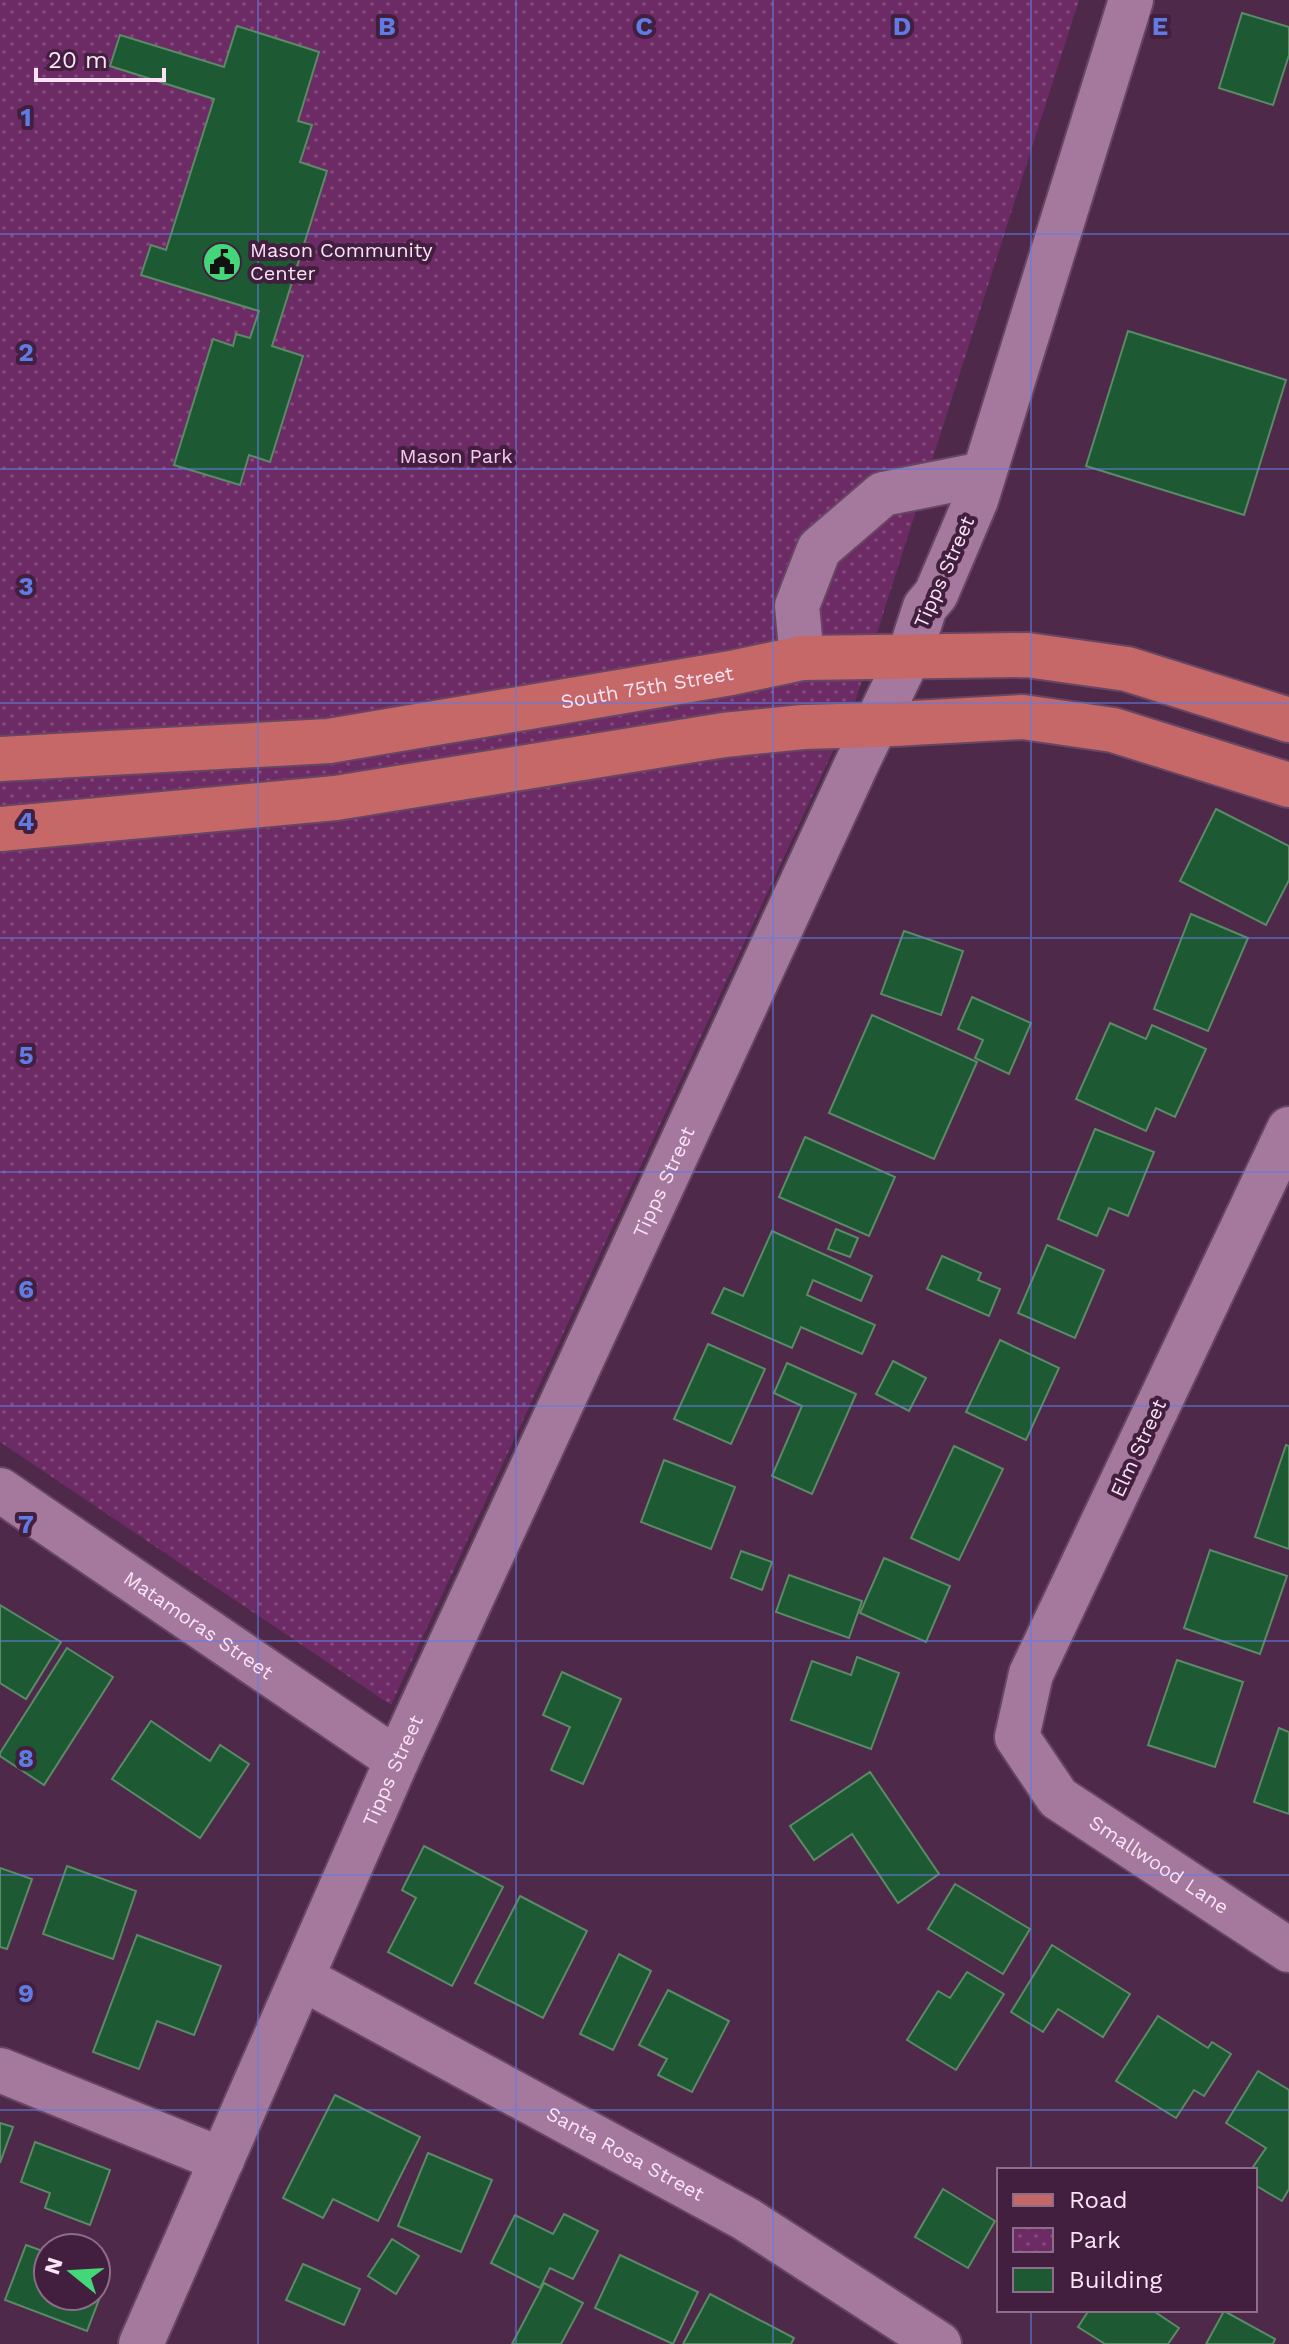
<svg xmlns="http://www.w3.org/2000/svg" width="1289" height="2344" font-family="'Work Sans',sans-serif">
	<defs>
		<pattern id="park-dots" width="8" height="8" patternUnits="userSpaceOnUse" patternTransform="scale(2)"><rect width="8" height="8" fill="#6d2b66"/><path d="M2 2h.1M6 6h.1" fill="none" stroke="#834a7c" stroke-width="1.8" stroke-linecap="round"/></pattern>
	</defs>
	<rect width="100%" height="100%" fill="#4e294a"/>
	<polygon fill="url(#park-dots)" points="0,0 1079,0 853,708 391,1705 0,1442"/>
	<g fill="#1d5932" stroke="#5b8a67" stroke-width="2">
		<polygon points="1242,13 1289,27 1289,55 1273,105 1219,88"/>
		<polygon points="237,26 319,52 298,121 312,125 300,162 327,171 272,346 303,356 270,462 249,455 240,485 174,465 213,339 233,346 236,334 250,338 259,311 141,275 151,245 166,250 214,99 110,66 120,35 224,67"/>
		<polygon points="1128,331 1286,380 1244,515 1086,466"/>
		<polygon points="1216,809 1289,846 1289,880 1266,925 1180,881"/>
		<polygon points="1191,914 1248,938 1208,1031 1154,1009"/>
		<polygon points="904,931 963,951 941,1015 881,994"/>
		<polygon points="972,997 1031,1023 1009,1074 975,1058 983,1040 958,1029"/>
		<polygon points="872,1015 977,1062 934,1159 829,1113"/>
		<polygon points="1110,1023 1146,1039 1152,1025 1206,1049 1175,1117 1156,1108 1146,1131 1076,1099"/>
		<polygon points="1095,1129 1154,1152 1128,1216 1109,1208 1097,1236 1058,1219"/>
		<polygon points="805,1137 895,1177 869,1236 779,1197"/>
		<polygon points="836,1229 858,1238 850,1257 828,1249"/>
		<polygon points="772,1231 872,1276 861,1301 813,1280 807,1295 875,1325 862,1354 801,1327 792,1348 712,1313 724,1288 743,1296"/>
		<polygon points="1047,1245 1104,1270 1075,1338 1018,1313"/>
		<polygon points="942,1256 981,1273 978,1280 1000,1289 989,1316 927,1289"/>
		<polygon points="1000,1340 1059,1368 1026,1440 966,1412"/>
		<polygon points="708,1344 765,1369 731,1444 674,1419"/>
		<polygon points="893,1361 926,1378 909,1411 876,1394"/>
		<polygon points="787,1363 856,1394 812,1494 772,1476 802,1406 774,1393"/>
		<polygon points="1286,1445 1289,1446 1289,1549 1255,1537"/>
		<polygon points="954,1446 1003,1469 959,1560 911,1538"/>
		<polygon points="664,1460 735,1487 711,1549 641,1522"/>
		<polygon points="1210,1550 1287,1576 1260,1654 1184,1628"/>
		<polygon points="741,1551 772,1562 762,1590 731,1578"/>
		<polygon points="884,1558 950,1586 926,1642 860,1613"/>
		<polygon points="789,1575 862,1601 849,1638 776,1612"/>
		<polygon points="0,1605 61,1642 26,1699 0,1683"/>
		<polygon points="67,1648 113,1677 44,1785 0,1756 0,1753"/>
		<polygon points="857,1657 899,1673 871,1749 791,1720 812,1661 851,1675"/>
		<polygon points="1177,1660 1243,1682 1215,1767 1148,1745"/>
		<polygon points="562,1672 621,1699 583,1784 551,1770 570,1727 543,1715"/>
		<polygon points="151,1721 210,1761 220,1745 249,1764 200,1838 112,1779"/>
		<polygon points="1279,1728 1289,1732 1289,1814 1254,1802"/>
		<polygon points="870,1772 939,1874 898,1903 852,1834 814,1860 790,1826"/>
		<polygon points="424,1846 503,1887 452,1986 388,1952 416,1898 402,1890"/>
		<polygon points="67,1866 136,1891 113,1959 43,1934"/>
		<polygon points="0,1868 32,1879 7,1949 0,1947"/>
		<polygon points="955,1884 1030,1929 1003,1974 928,1929"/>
		<polygon points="520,1896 587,1931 543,2018 475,1983"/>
		<polygon points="137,1935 221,1966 194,2035 157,2021 139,2069 93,2052"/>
		<polygon points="1052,1945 1130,1994 1103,2037 1058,2009 1043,2032 1011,2012"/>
		<polygon points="619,1954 651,1971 613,2050 580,2034"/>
		<polygon points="967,1972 1004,1994 956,2070 907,2040 938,1991 950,1998"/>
		<polygon points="668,1990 729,2021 692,2092 658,2075 667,2059 639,2045"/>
		<polygon points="1158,2016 1208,2048 1212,2042 1231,2054 1204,2096 1194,2090 1176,2118 1116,2081"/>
		<polygon points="1258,2071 1289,2090 1289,2189 1282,2201 1255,2185 1255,2170 1251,2170 1266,2148 1226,2123"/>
		<polygon points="335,2095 420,2137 378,2221 333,2199 323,2218 283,2198"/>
		<polygon points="0,2123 13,2127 0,2163"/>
		<polygon points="35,2142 110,2170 90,2225 45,2208 50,2193 21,2182"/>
		<polygon points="428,2153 492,2180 461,2252 398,2226"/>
		<polygon points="943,2189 995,2221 968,2268 915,2237"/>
		<polygon points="564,2214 598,2231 573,2279 550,2268 540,2288 491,2263 515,2215 553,2234"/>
		<polygon points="392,2239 419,2256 396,2294 368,2276"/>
		<polygon points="26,2245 48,2253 48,2296 96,2296 96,2272 108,2276 87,2331 5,2300"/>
		<polygon points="620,2255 698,2292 673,2344 595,2308"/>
		<polygon points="303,2264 360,2289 344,2325 286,2300"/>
		<polygon points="544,2283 583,2303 561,2344 512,2344"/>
		<polygon points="710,2294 794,2338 791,2344 683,2344"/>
		<polygon points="1089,2310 1152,2310 1179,2328 1168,2344 1105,2344 1078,2327"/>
		<polygon points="1224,2311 1275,2339 1273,2344 1206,2344"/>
	</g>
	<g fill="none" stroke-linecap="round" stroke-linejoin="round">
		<defs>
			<g id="minor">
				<polyline points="802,658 797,606 819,549 883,494 983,474"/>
				<path id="s1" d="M1289,1129L1031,1674L1017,1737L1058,1798L1289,1950"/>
				<path id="s2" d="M0,1490L397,1760"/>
				<path id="s3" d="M302,1978L746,2219L939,2344"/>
				<polyline points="0,2070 222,2160"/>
				<path id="s4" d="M141,2344L397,1760L858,761L909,656L925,607L936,594L976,500L1131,0"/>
			</g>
			<g id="major">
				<path id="s5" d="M0,759L329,741L731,673L802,658L1027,655L1127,669L1289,720"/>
				<polyline points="0,829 336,798 724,735 803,727 875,725 1023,717 1113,730 1289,785"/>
			</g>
		</defs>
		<use href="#minor" stroke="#674663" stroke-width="48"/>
		<use href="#major" stroke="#674663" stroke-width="48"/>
		<use href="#minor" stroke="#a4799d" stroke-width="44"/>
		<use href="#major" stroke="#c66768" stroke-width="44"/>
	</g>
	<path fill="none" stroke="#607be1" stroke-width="2" stroke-opacity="0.55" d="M258,0V2344M516,0V2344M773,0V2344M1031,0V2170M0,234H1289M0,469H1289M0,703H1289M0,938H1289M0,1172H1289M0,1406H1289M0,1641H1289M0,1875H1289M0,2110H1289M1031,2310V2344"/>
	<defs>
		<symbol id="civic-disc" viewBox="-11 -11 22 22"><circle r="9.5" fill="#44d77a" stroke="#431f3f"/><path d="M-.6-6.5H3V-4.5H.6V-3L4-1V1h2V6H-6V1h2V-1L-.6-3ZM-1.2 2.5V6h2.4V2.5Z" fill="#111"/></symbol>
	</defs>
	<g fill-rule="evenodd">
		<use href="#civic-disc" x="200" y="240" width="44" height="44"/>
	</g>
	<g text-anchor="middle" stroke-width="8" stroke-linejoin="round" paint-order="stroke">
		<g font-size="20" fill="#fbe3f6" stroke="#431f3f" text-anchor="start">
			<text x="250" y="257">Mason Community<tspan x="250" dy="23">Center</tspan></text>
		</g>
		<g font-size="20" fill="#f8caf0" stroke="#431f3f">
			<text x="456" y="463">Mason Park</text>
		</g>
		<g font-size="20" fill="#fbe3f6" stroke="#431f3f">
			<text transform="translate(944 572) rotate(-66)" y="7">Tipps Street</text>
			<text dy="7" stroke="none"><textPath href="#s5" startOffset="652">South 75th Street</textPath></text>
			<text dy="7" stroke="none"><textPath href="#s4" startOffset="1274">Tipps Street</textPath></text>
			<text transform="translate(1138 1448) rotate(-65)" y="7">Elm Street</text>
			<text dy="7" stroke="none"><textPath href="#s2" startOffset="240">Matamoras Street</textPath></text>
			<text dy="7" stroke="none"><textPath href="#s4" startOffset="626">Tipps Street</textPath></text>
			<text dy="7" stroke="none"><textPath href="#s1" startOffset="862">Smallwood Lane</textPath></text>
			<text dy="7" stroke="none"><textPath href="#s3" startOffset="368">Santa Rosa Street</textPath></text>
		</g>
	</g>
	<g font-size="26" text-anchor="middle" font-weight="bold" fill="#607be1" stroke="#431f3f" stroke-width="8" stroke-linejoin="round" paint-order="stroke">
		<text x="387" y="35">B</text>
		<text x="644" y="35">C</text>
		<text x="902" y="35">D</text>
		<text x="1160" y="35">E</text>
		<text x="26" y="126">1</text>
		<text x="26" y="361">2</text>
		<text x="26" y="595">3</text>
		<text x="26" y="830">4</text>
		<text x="26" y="1064">5</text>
		<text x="26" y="1298">6</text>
		<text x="26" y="1533">7</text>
		<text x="26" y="1767">8</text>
		<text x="26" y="2002">9</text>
	</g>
	<rect x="997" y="2168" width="260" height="144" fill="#431f3f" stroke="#8d6d88" stroke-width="2"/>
	<rect x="1013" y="2194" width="40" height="12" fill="#c66768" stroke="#8d6d88" stroke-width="2"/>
	<text x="1069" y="2208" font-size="24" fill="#fbe3f6">Road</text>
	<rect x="1013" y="2228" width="40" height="24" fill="url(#park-dots)" stroke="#8d6d88" stroke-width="2"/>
	<text x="1069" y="2248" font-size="24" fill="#fbe3f6">Park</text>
	<rect x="1013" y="2268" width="40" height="24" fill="#1d5932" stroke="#8d6d88" stroke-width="2"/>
	<text x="1069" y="2288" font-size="24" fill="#fbe3f6">Building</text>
	<g transform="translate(72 2272) rotate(288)"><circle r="38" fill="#431f3f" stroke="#8d6d88" stroke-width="2"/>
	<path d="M0-6L14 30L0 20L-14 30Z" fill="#44d77a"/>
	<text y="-12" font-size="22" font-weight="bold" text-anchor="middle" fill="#fbe3f6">N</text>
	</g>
	<path d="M36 68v12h128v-12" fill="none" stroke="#fbe3f6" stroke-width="4"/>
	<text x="48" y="68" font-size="24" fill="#fbe3f6" stroke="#431f3f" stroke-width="6" paint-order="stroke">20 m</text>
</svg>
